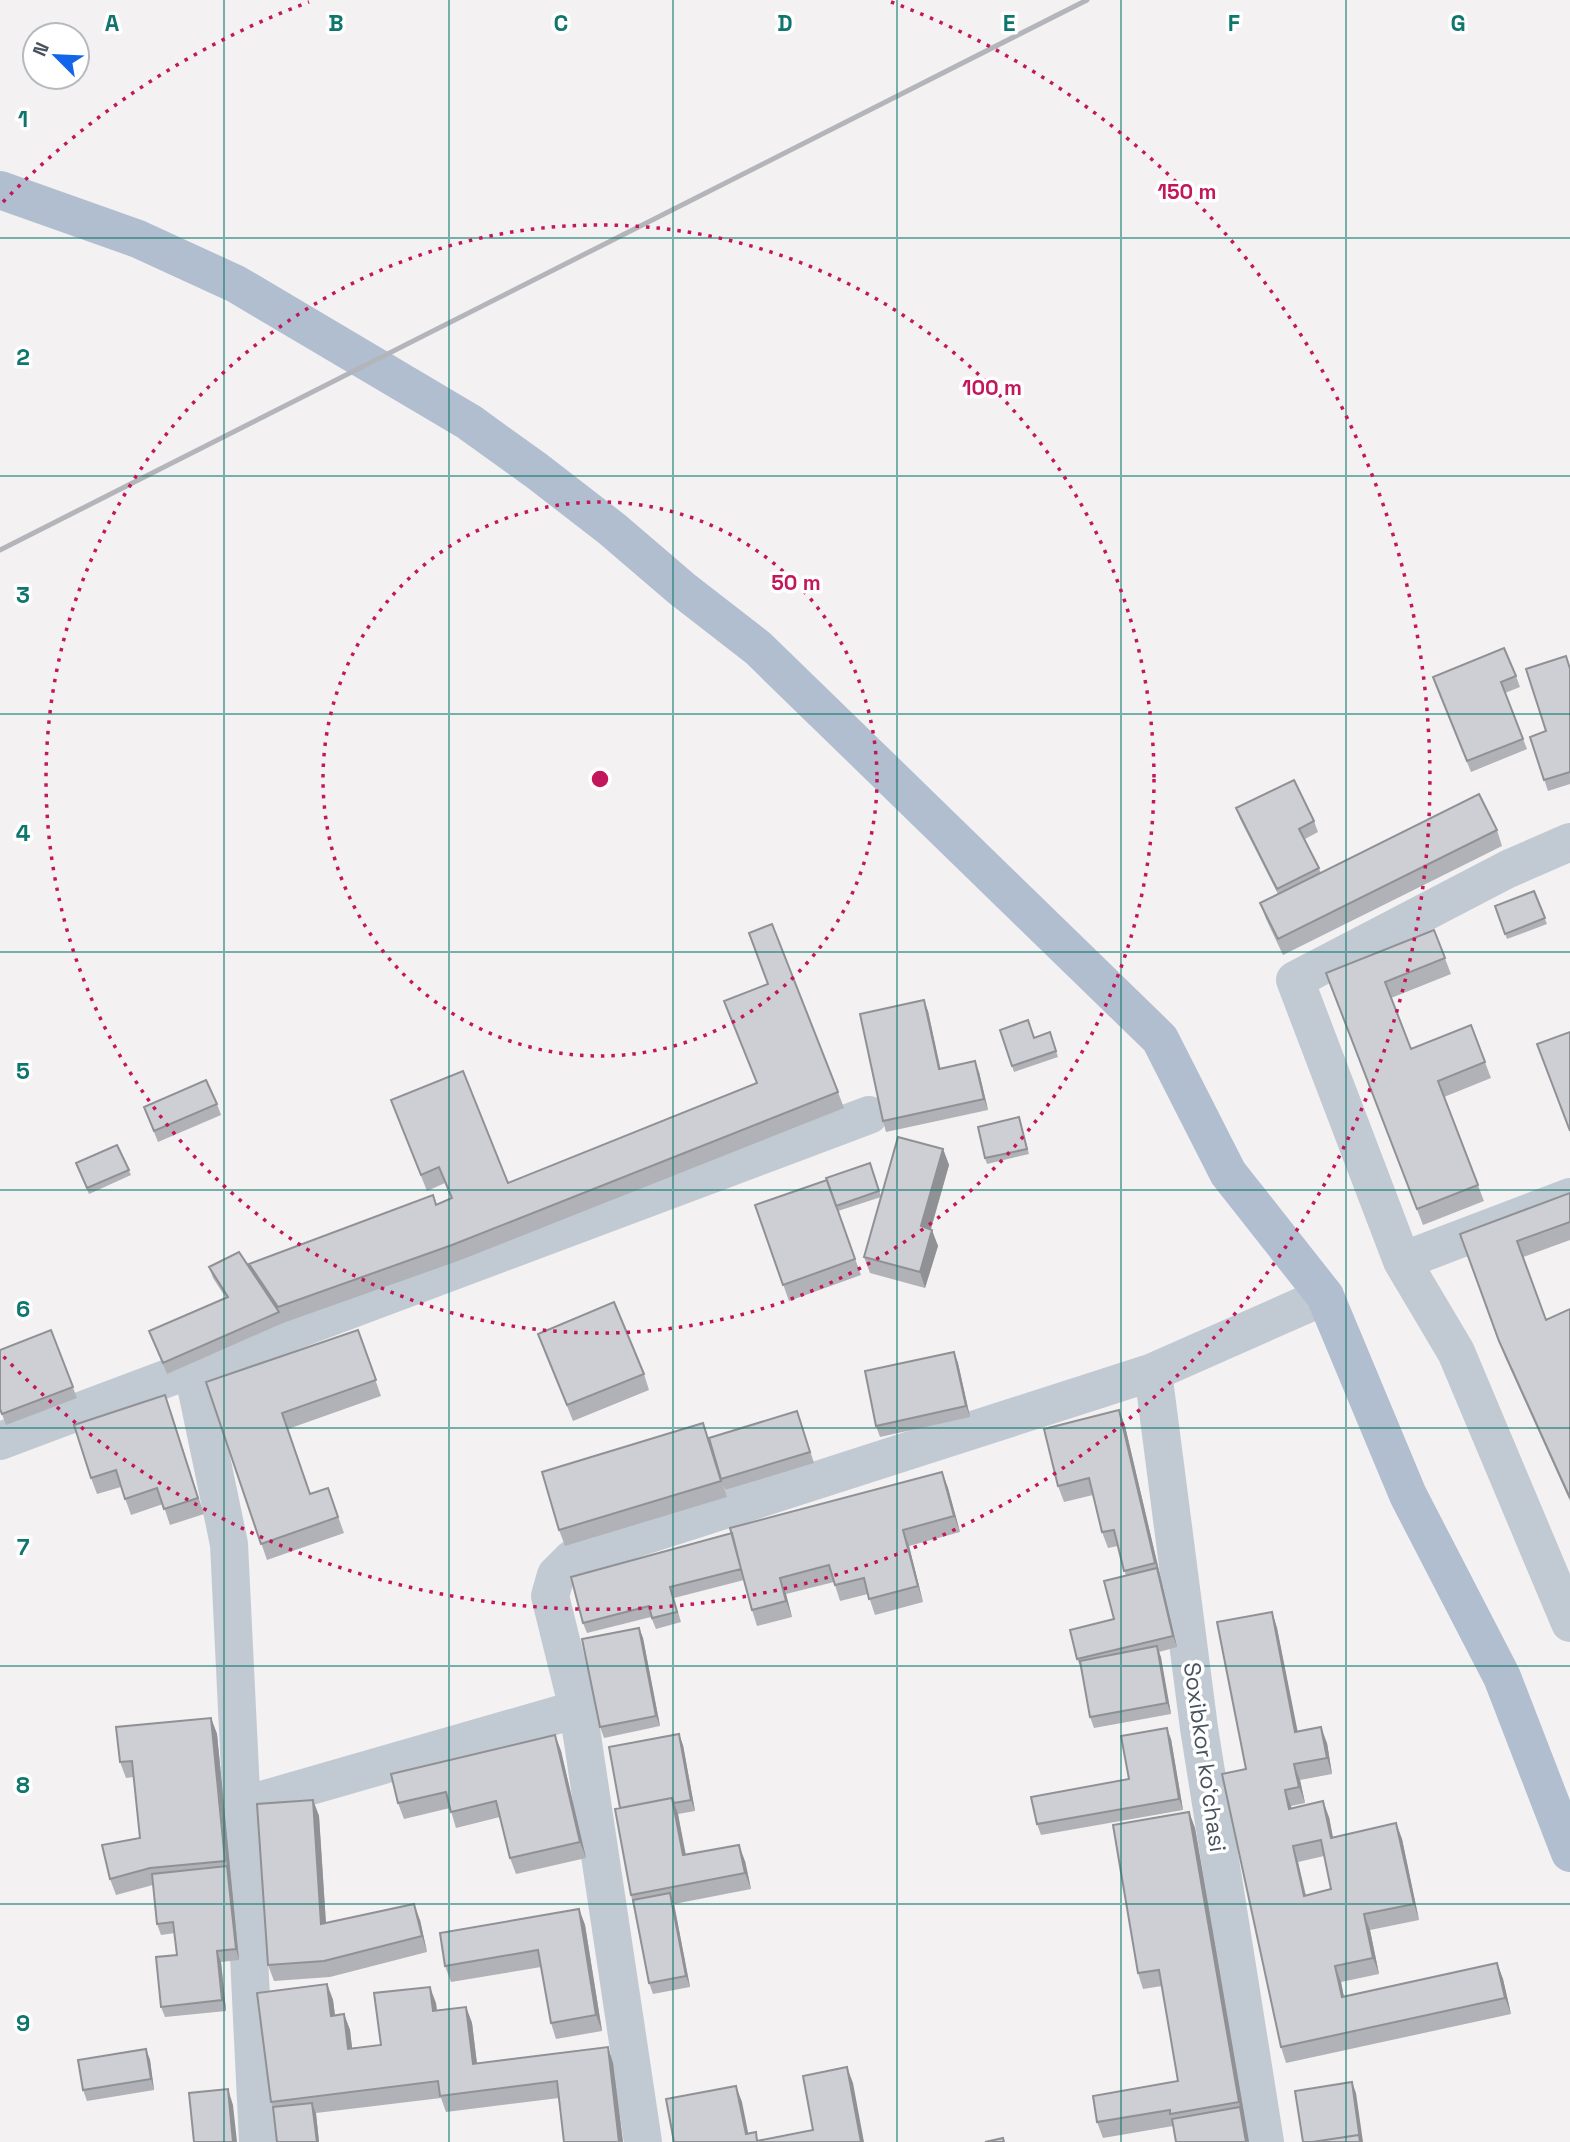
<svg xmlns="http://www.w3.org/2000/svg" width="1570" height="2142" font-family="'Space Grotesk',sans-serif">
	<rect width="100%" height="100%" fill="#f3f1f1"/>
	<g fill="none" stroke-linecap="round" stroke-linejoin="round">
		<path stroke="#c1cad3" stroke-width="38" d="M1570,842L1508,869L1295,980L1402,1261L1456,1352L1570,1623
			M1402,1261L1570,1197
			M192,1367L229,1544L258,2142
			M1153,1372L1199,1728L1265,2142
			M0,1441L869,1115
			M241,1806L578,1709
			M643,2142L578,1709L550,1596L556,1575L572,1559L1153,1372L1325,1296"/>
		<path stroke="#b0bed0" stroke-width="38" d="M0,190L138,239L236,284L469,422L537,471L612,529L682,589L758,648L1160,1039L1228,1173L1325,1296L1408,1495L1502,1677L1570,1853"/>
		<path stroke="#b3b5bb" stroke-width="5" d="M0,550L1087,0"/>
	</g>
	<path fill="#b0b2b7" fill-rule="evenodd" d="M1570,667V784L1548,791L1530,737L1546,731Z
		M1516,676L1520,687L1505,693L1527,749L1471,772L1437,688Z
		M1236,808L1314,821L1318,832L1305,839L1321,873L1497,830L1502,846L1283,955L1266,919L1260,903L1278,894L1240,819Z
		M1534,891L1547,924L1507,939L1495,906Z
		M1434,930L1451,974L1391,998L1411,1049L1471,1025L1491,1078L1444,1097L1484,1201L1423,1225L1326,973Z
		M928,1011L940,1069L979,1072L988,1110L886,1132L883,1121Z
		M1000,1030L1034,1038L1050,1032L1058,1057L1014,1072Z
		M838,1092L844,1108L458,1261L283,1323L167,1374L149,1331L226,1298L213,1278L209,1267L251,1270L249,1264L437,1204L451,1198L445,1183L427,1191L397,1116L508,1183Z
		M217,1104L221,1115L158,1142L144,1107Z
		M1021,1123L1029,1154L987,1164L985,1158Z
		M117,1145L131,1175L89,1194L76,1163Z
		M943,1149L949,1165L931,1229L938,1246L925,1288L870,1273L864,1257L881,1197L838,1211L861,1275L789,1301L755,1205L826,1180L870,1163L881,1196Z
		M1570,1193V1240L1523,1257L1546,1320L1570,1309V1501L1505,1357L1466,1250Z
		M51,1330L77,1398L6,1425L0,1409Z
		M358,1330L381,1396L288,1429L310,1494L328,1488L344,1533L267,1560L206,1382Z
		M538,1334L644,1374L649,1390L573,1421Z
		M954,1352L958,1363L970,1417L880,1437L876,1426Z
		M1119,1410L1125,1426L1177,1647L1159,1652L1171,1714L1094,1728L1090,1717L1082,1670L1077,1659L1114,1619L1126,1576L1118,1546L1108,1548L1102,1532L1093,1495L1064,1502L1058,1486Z
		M171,1411L204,1514L170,1525L163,1504L131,1515L121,1487L97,1494L91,1478Z
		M801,1422L814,1463L725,1490L723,1485L727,1497L565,1546L559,1530L709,1438Z
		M942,1472L948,1488L960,1532L909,1546L923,1602L875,1615L868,1594L840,1601L834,1582L786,1594L792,1617L757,1626L752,1610L744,1580L674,1598L681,1622L656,1629L651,1617L587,1633L583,1623L732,1533Z
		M1272,1612L1277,1628L1297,1732L1327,1743L1332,1774L1300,1780L1305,1803L1291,1806V1809L1329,1817L1333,1837L1396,1823L1402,1839L1419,1920L1370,1930L1379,1974L1341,1982L1344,1997L1497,1963L1503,1979L1511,2014L1286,2063L1281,2047L1246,1769ZM1324,1856L1331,1889L1306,1895L1298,1862Z
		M639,1628L643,1638L660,1726L604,1738L600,1727Z
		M211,1718L217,1734L239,1960L221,1962L226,2011L165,2017L161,2007L177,1955L175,1933L161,1935L157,1924L153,1885L116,1895L110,1879L140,1838L134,1777L126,1778L120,1762Z
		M555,1735L561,1751L586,1858L516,1874L510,1858L500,1817L456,1828L450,1808L404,1819L398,1803Z
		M1171,1739L1183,1810L1041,1835L1037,1824L1129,1779Z
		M683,1745L695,1811L678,1814L685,1855L745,1861L751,1889L674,1904L690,1987L653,1994L649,1983L631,1895L620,1808Z
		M313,1800L319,1816L326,1923L420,1920L427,1952L330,1977L274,1981L268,1965Z
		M1189,1812L1195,1828L1249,2142L1173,2126L1103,2138L1097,2122L1178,2081L1162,1986L1143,1989L1138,1973Z
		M579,1909L585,1925L602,2031L556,2039L551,2023L541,1967L451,1982L445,1966Z
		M327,1984L333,2000L335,2015L344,2014L350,2030L352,2048L381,2045L436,2003L437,2010L466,2007L472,2023L477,2064L608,2047L613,2063L623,2142H564L559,2098L446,2112L441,2098L316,2113L319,2142H277L273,2107L271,2102Z
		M146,2049L150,2060L154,2090L87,2101L83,2090Z"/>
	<path fill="#909195" d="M924,1000L928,1011L943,1080L939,1069Z
		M975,1061L979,1072L988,1110L984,1099Z
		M943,1149L949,1165L927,1242L921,1226Z
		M932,1230L938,1246L925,1288L920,1272Z
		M954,1352L958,1363L970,1417L966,1406Z
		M1119,1410L1125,1426L1161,1579L1155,1563Z
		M942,1472L948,1488L960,1532L954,1516Z
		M903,1530L909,1546L923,1602L918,1586Z
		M1157,1568L1161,1579L1177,1647L1173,1636Z
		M780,1578L786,1594L792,1617L786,1601Z
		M1272,1612L1277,1628L1301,1748L1295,1732Z
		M639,1628L643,1638L660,1726L656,1716Z
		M1157,1646L1161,1657L1171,1714L1167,1703Z
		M211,1718L217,1734L239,1960L236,1949Z
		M1321,1727L1327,1743L1332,1774L1327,1758Z
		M1167,1728L1171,1739L1183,1810L1179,1799Z
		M679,1734L683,1745L695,1811L691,1800Z
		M555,1735L561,1751L586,1858L580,1842Z
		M1294,1764L1300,1780L1305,1803L1299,1787Z
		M1285,1790L1291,1806L1295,1825L1289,1809Z
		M672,1798L678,1814L689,1871L683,1855Z
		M313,1800L319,1816L327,1940L321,1924Z
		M1323,1801L1329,1817L1336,1854L1331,1838Z
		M1189,1812L1195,1828L1249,2142H1246L1239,2102Z
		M1396,1823L1402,1839L1419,1920L1414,1904Z
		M739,1845L745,1861L751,1889L745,1873Z
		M1293,1846L1298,1862L1309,1912L1304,1896Z
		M670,1893L674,1904L690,1987L686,1976Z
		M414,1904L420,1920L427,1952L422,1936Z
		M579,1909L585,1925L602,2031L596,2015Z
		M1364,1914L1370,1930L1379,1974L1373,1958Z
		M217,1951L221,1962L226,2011L222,2000Z
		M1497,1963L1503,1979L1511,2014L1505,1998Z
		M1335,1966L1341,1982L1347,2013L1342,1997Z
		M327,1984L333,2000L337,2032L331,2016Z
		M430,1987L436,2003L438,2027L433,2011Z
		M466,2007L472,2023L479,2080L473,2064Z
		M344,2014L350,2030L354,2065L348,2049Z
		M608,2047L613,2063L623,2142H619Z
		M146,2049L150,2060L154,2090L151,2079Z
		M847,2067L853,2083L864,2142H861Z
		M1352,2082L1356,2093L1363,2142H1360Z
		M736,2086L742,2102L750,2142L746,2134Z
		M228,2089L233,2105L237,2142H233Z
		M312,2103L316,2114L319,2142H317Z"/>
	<path fill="#cdcfd5" stroke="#909195" stroke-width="2" fill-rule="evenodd" d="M1504,648L1516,676L1501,682L1523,739L1467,761L1433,677Z
		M1566,656L1570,669V772L1544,780L1530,737L1546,731L1526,669Z
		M1294,780L1314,821L1299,829L1319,868L1277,889L1236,808Z
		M1479,794L1497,830L1278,939L1260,903Z
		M1534,891L1545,918L1505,934L1495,906Z
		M772,924L838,1092L452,1245L278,1307L249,1264L433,1195L436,1205L452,1198L439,1167L421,1175L391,1100L463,1071L508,1183L757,1083L724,1001L768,984L749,933Z
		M1434,930L1445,958L1385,982L1411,1049L1471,1025L1485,1062L1438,1081L1478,1185L1417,1209L1326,973Z
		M924,1000L939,1069L975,1061L984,1099L883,1121L860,1014Z
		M1028,1020L1034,1038L1050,1032L1056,1051L1012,1066L1000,1030Z
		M1570,1032V1131L1537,1044Z
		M206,1080L217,1104L154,1131L144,1107Z
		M1019,1117L1027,1149L985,1158L978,1127Z
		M898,1137L943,1149L921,1226L932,1230L920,1272L864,1257Z
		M117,1145L129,1170L87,1188L76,1163Z
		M870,1163L879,1191L836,1206L826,1178Z
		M827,1180L855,1259L783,1285L755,1205Z
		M1570,1193V1222L1517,1241L1546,1320L1570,1309V1498L1499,1341L1460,1234Z
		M239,1252L279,1312L163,1363L149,1331L228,1297L209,1267Z
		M614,1302L644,1374L567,1405L538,1334Z
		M51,1330L73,1387L2,1414L0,1409V1350Z
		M358,1330L376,1380L282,1413L310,1494L328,1488L338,1517L261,1544L206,1382Z
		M954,1352L966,1406L876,1426L865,1371Z
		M165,1395L198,1498L164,1509L157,1488L125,1499L116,1470L91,1478L74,1425Z
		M1119,1410L1155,1563L1124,1571L1114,1530L1102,1532L1089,1478L1058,1486L1044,1429Z
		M797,1411L810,1452L721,1479L709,1438Z
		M703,1423L721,1481L559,1530L542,1472Z
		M942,1472L954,1516L903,1530L918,1586L869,1599L864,1578L835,1585L829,1565L780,1578L786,1601L752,1610L730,1528Z
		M732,1533L741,1569L670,1587L677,1612L652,1618L649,1606L583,1623L571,1577Z
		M1157,1568L1173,1636L1077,1659L1070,1630L1114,1619L1104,1581Z
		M1272,1612L1295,1732L1321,1727L1327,1758L1294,1764L1299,1787L1285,1790L1289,1809L1323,1801L1331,1838L1396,1823L1414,1904L1364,1914L1373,1958L1335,1966L1342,1997L1497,1963L1505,1998L1281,2047L1222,1774L1246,1769L1217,1622ZM1321,1840L1331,1889L1304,1896L1293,1846Z
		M639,1628L656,1716L600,1727L582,1639Z
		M1157,1646L1167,1703L1090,1717L1080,1661Z
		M211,1718L225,1861L150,1868L110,1879L102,1845L140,1838L132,1761L120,1762L116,1727Z
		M1167,1728L1179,1799L1037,1824L1031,1797L1129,1779L1121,1736Z
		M679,1734L691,1800L674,1803L672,1798L620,1808L609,1747Z
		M555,1735L580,1842L510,1858L496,1801L451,1812L446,1792L398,1803L391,1774Z
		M672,1798L683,1855L739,1845L745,1873L631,1895L615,1809Z
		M313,1800L321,1924L414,1904L422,1936L324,1961L268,1965L257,1804Z
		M1189,1812L1239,2102L1170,2114V2110L1097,2122L1093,2096L1178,2081L1159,1970L1138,1973L1113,1825Z
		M227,1866L236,1949L217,1951L222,2000L161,2007L156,1957L177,1955L173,1922L157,1924L152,1874Z
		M670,1893L686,1976L649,1983L633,1900Z
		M579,1909L596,2015L551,2023L538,1950L445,1966L440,1933Z
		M327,1984L331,2016L344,2014L348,2049L381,2045L374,1993L430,1987L433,2011L466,2007L473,2064L608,2047L619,2142H564L557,2081L440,2096L438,2081L271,2102L257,1993Z
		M146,2049L151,2079L83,2090L78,2060Z
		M847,2067L861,2142H674L666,2099L736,2086L746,2134L756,2132L757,2141L813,2130L803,2076Z
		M1352,2082L1360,2140L1359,2135L1312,2142H1303L1295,2091Z
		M228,2089L233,2142H194L189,2093Z
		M312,2103L317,2142H277L273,2107Z
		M1240,2107L1246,2142H1176L1172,2119Z
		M1359,2135L1360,2142H1312Z
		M1003,2138L1004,2142H985Z"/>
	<path fill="none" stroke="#0f766e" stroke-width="2" stroke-opacity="0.55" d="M224,0V2142M449,0V2142M673,0V2142M897,0V2142M1121,0V2142M1346,0V2142M0,238H1570M0,476H1570M0,714H1570M0,952H1570M0,1190H1570M0,1428H1570M0,1666H1570M0,1904H1570"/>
	<g fill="none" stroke="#c2185b" stroke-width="3.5" stroke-dasharray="3.5 7">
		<circle cx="600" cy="779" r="277"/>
		<circle cx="600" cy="779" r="554"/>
		<path d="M3 202A830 830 0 0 1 309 2M891 2A830 830 0 1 1 3 1356"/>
	</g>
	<g text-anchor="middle" stroke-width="7" stroke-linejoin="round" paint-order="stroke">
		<g font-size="23" fill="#48535f" stroke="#fff">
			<text transform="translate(1205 1757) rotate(82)" y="8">Soxibkor koʻchasi</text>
		</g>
	</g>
	<g font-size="23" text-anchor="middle" font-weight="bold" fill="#0f766e" stroke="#fff" stroke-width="7" stroke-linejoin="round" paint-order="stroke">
		<text x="112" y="31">A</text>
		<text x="336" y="31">B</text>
		<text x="561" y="31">C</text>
		<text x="785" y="31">D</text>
		<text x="1009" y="31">E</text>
		<text x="1234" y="31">F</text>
		<text x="1458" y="31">G</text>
		<text x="23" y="127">1</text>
		<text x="23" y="365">2</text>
		<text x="23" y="603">3</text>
		<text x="23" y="841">4</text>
		<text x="23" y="1079">5</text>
		<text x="23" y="1317">6</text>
		<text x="23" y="1555">7</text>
		<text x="23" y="1793">8</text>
		<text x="23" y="2031">9</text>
	</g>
	<circle cx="600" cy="779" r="10" fill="#c2185b" stroke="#fff" stroke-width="3.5"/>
	<g font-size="21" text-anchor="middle" font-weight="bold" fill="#c2185b" stroke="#fff" stroke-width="7" stroke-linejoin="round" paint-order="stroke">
		<text x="1187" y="199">150 m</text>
		<text x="992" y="395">100 m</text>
		<text x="796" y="590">50 m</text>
	</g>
	<g transform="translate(56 56) rotate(294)"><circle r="33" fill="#ffffff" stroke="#b6babf" stroke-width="2"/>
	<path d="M0-5L12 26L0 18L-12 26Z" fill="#1264eb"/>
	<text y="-10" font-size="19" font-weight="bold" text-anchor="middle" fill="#48535f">N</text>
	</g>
</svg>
